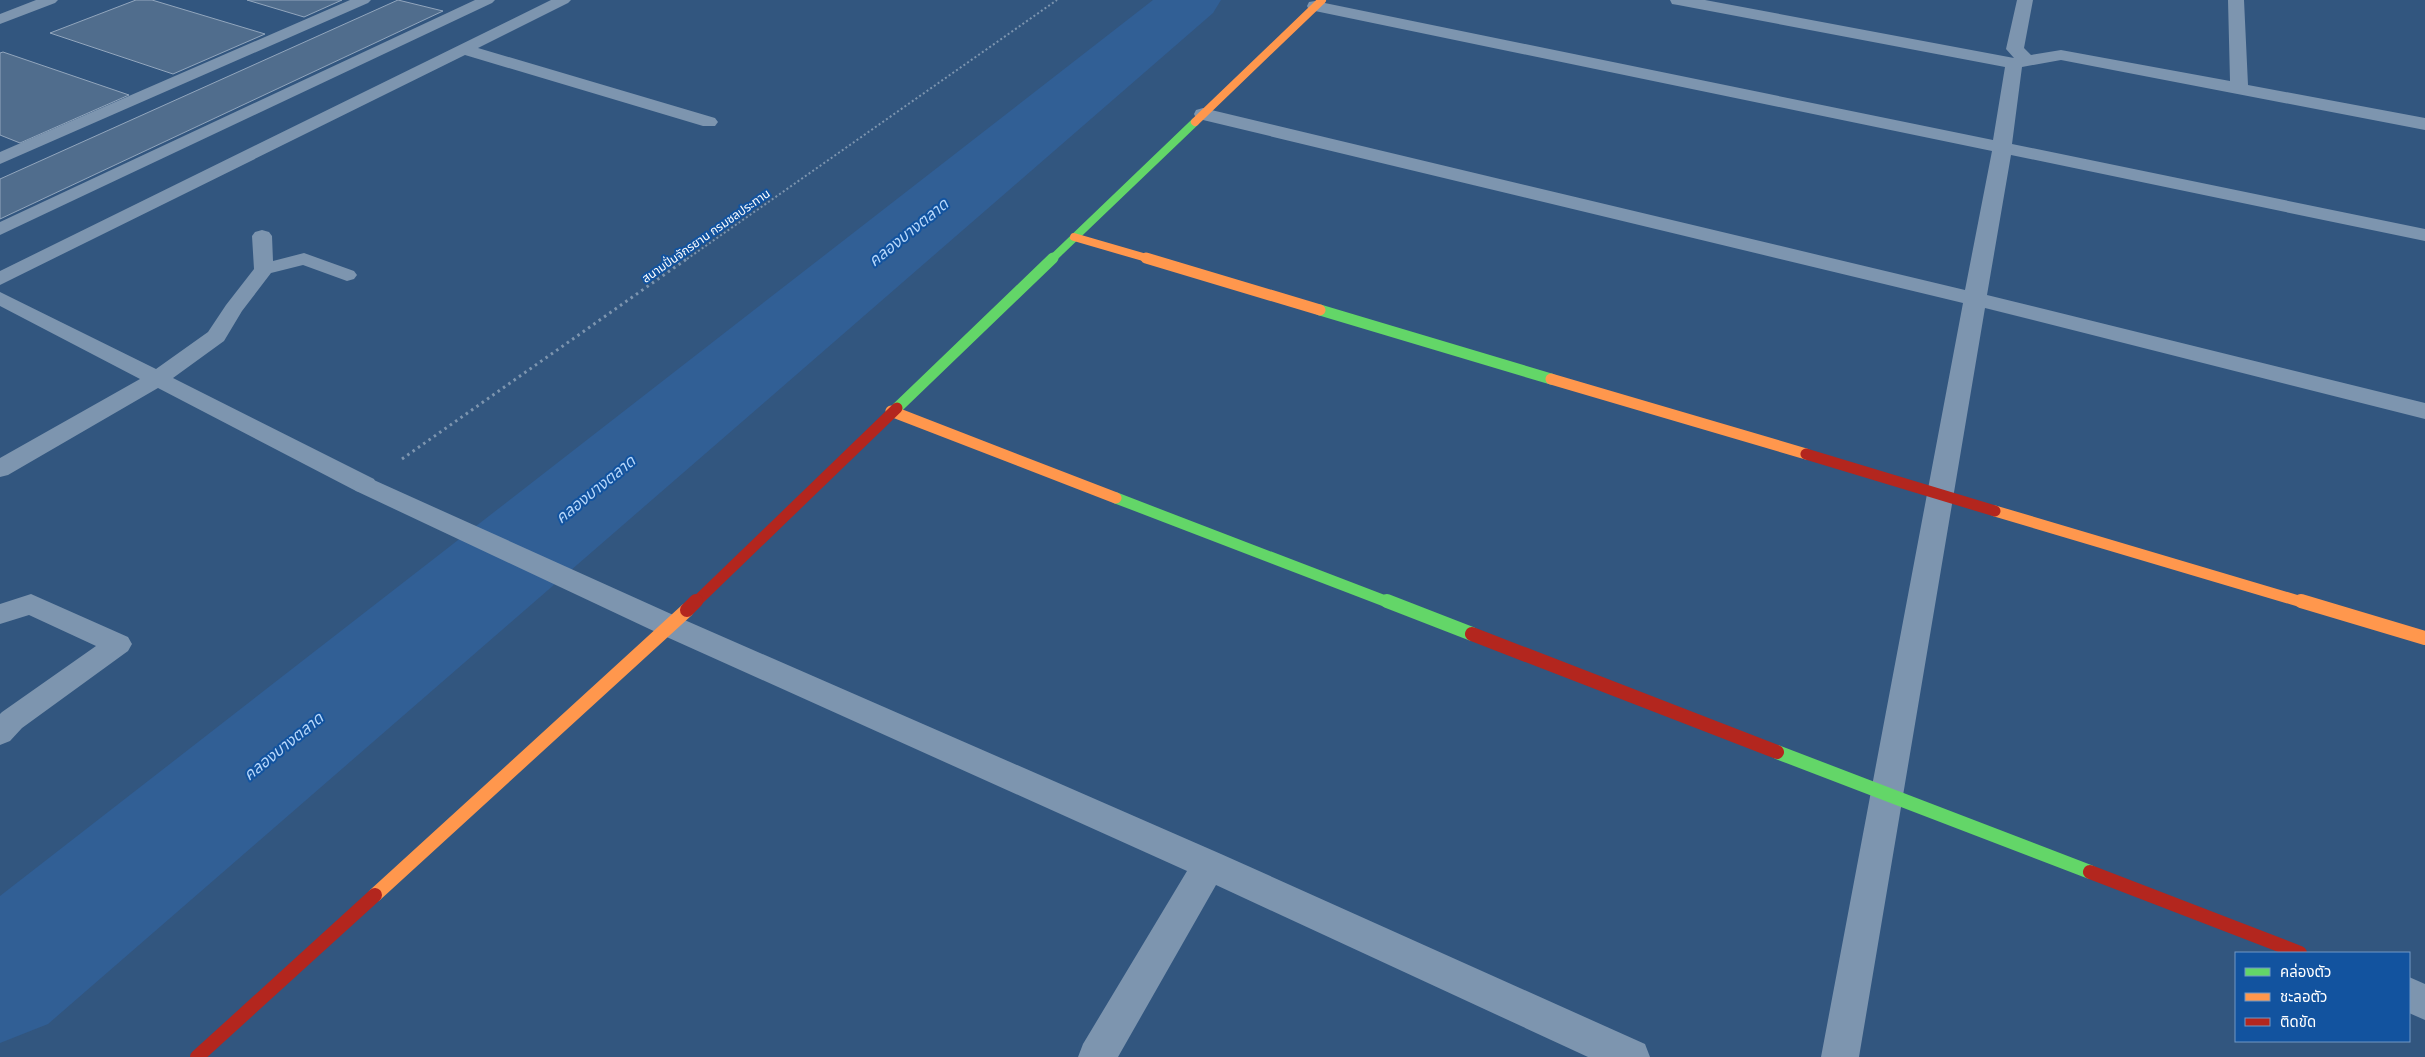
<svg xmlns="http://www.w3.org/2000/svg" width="2425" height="1057" font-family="Ubuntu,'Noto Sans Thai',sans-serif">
	<rect width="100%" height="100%" fill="#32567f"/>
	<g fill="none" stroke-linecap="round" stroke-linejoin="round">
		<path fill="#315f95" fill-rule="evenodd" d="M1153,0H1221L1213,13L48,1024L0,1043V896Z"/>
	</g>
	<path fill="#506d8d" stroke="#92a6bd" d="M136,0H152L265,34L173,74L50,33Z
		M247,0H342L304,17Z
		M398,0L443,11L0,219V179Z
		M3,52L129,95L20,143L0,135V53Z"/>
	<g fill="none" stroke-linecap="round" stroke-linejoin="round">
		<path stroke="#7d95af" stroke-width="2" stroke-dasharray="2 2.5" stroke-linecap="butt" d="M687,259L1057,0"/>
		<path stroke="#7d95af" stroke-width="3" stroke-dasharray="2.5 4" stroke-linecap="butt" d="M402,459L688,258"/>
		<path fill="#7d95af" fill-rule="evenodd" d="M36,0H58L55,3L0,24V14Z
			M350,0H371L368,3L0,164V152Z
			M475,0H495L492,3L0,235V222Z
			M551,0H571L568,3L478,48L715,118L718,122L715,126H703L465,55L0,285V271Z
			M262,230L269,232L272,236L273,261L304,253L354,271L357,275L354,279L347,281L303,265L271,273L242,311L224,341L173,378L374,479L377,485L374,491L365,493L356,491L158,388L8,475L0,477V458L140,379L0,306V292L156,369L208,332L226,305L254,269L252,236L255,232Z
			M31,594L128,637L132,644L128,651L22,728L10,741L0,745V714L2,712L96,646L29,615L0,624V604Z"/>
		<path fill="#7d95af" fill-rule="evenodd" d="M1670,0H1705L2014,58L2006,49L2017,0H2033L2024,48L2031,55L2061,50L2230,81L2228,0H2244L2248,85L2425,118V130L2061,60L2022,67L2012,144L2425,229V241L2011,155L1987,295L2425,403V419L1985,308L1859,1057H1821L1963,303L1203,120L1196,118L1194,114L1196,110L1203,108L1965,290L1992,151L1315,11L1309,10L1307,6L1309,2L1315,1L1993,140L2005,67L1678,5L1672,4Z
			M365,476L680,618L1221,854L1645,1044L1650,1057H1588L1216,885L1118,1057H1078L1083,1044L1187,871L660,634L356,491L352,485L356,479Z
			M2409,977L2425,984V1020L2409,1013Z"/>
		<path stroke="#63d668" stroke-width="8" d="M1052,259L1195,122"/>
		<path stroke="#63d668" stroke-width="11" d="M1320,310L1551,379
			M897,408L1053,258
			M1116,498L1390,603"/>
		<path stroke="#63d668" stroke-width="14" d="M1387,601L1472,634
			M1777,752L2090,872"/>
		<path stroke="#ff974d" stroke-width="8" d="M1195,122L1322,0
			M1074,237L1150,259"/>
		<path stroke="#ff974d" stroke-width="11" d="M1146,258L1320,310
			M1551,379L1806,454
			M891,411L1116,498
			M1995,511L2305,603"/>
		<path stroke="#ff974d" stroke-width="14" d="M2301,601L2425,638
			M375,895L687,610"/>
		<path stroke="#b3261e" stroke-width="11" d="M1806,454L1995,511
			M695,603L897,408"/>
		<path stroke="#b3261e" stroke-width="14" d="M687,610L696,601
			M1472,634L1777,752
			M2090,872L2300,953
			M197,1057L375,895"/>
	</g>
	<g text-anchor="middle" stroke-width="4" stroke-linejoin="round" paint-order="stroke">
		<g font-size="12" fill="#fff" stroke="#12539f">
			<text transform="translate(706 236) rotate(-35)" y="4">สนามปั่นจักรยาน กรมชลประทาน</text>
		</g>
		<g font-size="16" font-style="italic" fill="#b6d7fb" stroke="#12539f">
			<text transform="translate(908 232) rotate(-39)" y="6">คลองบางตลาด</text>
			<text transform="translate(595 489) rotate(-39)" y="6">คลองบางตลาด</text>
			<text transform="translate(283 746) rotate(-39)" y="6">คลองบางตลาด</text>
		</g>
	</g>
	<rect x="2235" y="952" width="175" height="90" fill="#12539f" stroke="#7198c5"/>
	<rect x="2245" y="968" width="25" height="8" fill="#63d668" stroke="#7198c5"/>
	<text x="2280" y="977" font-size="15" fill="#ffffff">คล่องตัว</text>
	<rect x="2245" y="993" width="25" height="8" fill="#ff974d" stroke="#7198c5"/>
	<text x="2280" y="1002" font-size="15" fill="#ffffff">ชะลอตัว</text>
	<rect x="2245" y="1018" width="25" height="8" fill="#b3261e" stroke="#7198c5"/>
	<text x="2280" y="1027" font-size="15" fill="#ffffff">ติดขัด</text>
</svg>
